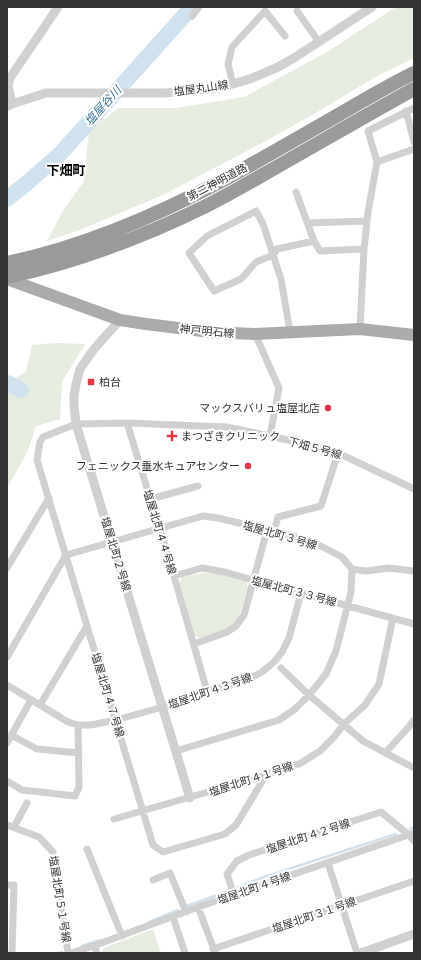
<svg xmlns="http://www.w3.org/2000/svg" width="421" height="960" font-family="'PT Sans','Noto Sans JP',sans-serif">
	<rect width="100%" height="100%" fill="#fff"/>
	<path fill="#e6ecdf" d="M396,7H414V58L377,76L309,117L262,143L165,194L80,230L47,241L64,209L84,181L89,132L118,108H177L244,97L327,52Z
		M55,343L85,344L62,382L60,419L36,426L27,453L7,488V383L26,372L32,345Z
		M203,573L217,574L246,582L248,587L243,603L240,613L234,624L222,631L199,638L194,635L180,582L182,577Z
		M153,929L161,953H101L104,948Z"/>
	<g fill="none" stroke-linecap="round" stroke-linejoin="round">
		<path stroke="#cfe2ee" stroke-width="2.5" d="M410,829L414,827
			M238,887L267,876L396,834
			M187,906L225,892
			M149,922L178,910
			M82,946L100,940
			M58,953L62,952"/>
		<path stroke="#cfe2ee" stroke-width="16" d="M7,199L27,183L60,154L192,7
			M7,383L21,390"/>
		<path stroke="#d0d0d0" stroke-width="7" d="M297,11L319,42
			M192,16L199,7
			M233,84L228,64L232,47L265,11L285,36
			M406,111L414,142
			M377,162L414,149
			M296,192L314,241
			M308,223L367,221
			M360,329L364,249L368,212L377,162L368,131L414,108
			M290,332L281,279L263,224L256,211L207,236L189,253L214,291L241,279L256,262L273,255L277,249L314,241L320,251L364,249
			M255,334L279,388L270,436L322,448L338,453L414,489
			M127,423L227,427L270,436
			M150,499L198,486
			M274,531L278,517L321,506L338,453
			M7,568L49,498
			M352,569L366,571L389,568L414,571
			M174,576L202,568L224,572L414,624
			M194,644L227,632L236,626L244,615L267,530
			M7,657L66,555L203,516L218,518L301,538L319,545L342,557L352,569L351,592L336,651L326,674L309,695L295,709L279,720L176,751
			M281,668L309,695L363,741L414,768
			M7,685L68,722L78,725H91L116,720L163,707L207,691L245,681L262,672L274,662L282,652L289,638L301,593
			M207,691L174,576L127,423L76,424L43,437L40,442L37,460L153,845L163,852L225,834L236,825L266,775
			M40,705L87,626
			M11,735L37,749L79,753
			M7,743L31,700
			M385,753L407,729L414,720
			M7,781L22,790L41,792L75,796L79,787L78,725
			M114,819L253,779L299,764L320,751L334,737L344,724L365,705L379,684L393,618
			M7,825L39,837L53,852L68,953
			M14,827L27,803
			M87,849L122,936
			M328,863L357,953
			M153,880L170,873L186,912
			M7,885H14L12,953
			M234,895L227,874L237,861L249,855L381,812L409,835L414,841
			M198,907L215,952
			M173,917L185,953
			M96,945L198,907L414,833
			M213,949L414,881
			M71,953L96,945V953"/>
		<path stroke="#d0d0d0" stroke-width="9" d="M12,104L46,93H165L218,88L233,84L250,79L278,67L294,58L372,7
			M8,106L12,104L8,85L10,78L58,7
			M120,320L94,349L80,369L76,384L74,396V406L76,424L190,798
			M361,953L414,934"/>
		<path stroke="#ababab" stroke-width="12" d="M7,279L120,320L146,324L210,332L255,334L360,329L414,335"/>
		<path stroke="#9a9a9a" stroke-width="14" d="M7,263C85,247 160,214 229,177C274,152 319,126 364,100C380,91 397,81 414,73
			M7,277C77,262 141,238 206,206C232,193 257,178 282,164C326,139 370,113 414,89"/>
	</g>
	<g fill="#e63946" stroke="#fff" stroke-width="1.5">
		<rect x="87" y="378" width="8" height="8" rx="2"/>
		<circle cx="328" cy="408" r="4"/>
		<path d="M170 430h4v4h4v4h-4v4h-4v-4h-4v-4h4z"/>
		<circle cx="248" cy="466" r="4"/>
	</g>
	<g text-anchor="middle" stroke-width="4" stroke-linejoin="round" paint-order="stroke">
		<g font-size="11" fill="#333" stroke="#fff">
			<text transform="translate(201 88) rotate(-8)" y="4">塩屋丸山線</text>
			<text transform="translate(217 182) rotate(-28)" y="4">第二神明道路</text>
			<text transform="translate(207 331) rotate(5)" y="4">神戸明石線</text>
			<text transform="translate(315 448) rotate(15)" y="4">下畑５号線</text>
			<text transform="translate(160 532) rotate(73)" y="4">塩屋北町４４号線</text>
			<text transform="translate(280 535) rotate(16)" y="4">塩屋北町３号線</text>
			<text transform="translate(116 554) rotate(73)" y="4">塩屋北町２号線</text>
			<text transform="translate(294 591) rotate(15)" y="4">塩屋北町３３号線</text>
			<text transform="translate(210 691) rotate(-19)" y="4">塩屋北町４３号線</text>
			<text transform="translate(108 695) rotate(73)" y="4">塩屋北町４７号線</text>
			<text transform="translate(251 779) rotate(-18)" y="4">塩屋北町４１号線</text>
			<text transform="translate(308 836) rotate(-18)" y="4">塩屋北町４２号線</text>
			<text transform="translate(254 888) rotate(-19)" y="4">塩屋北町４号線</text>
			<text transform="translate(60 899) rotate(81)" y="4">塩屋北町５１号線</text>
			<text transform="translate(314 915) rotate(-19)" y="4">塩屋北町３１号線</text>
		</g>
		<g font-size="11" fill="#333" stroke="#fff" text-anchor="start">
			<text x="99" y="386">柏台</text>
			<text x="320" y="412" text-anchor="end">マックスバリュ塩屋北店</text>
			<text x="181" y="440">まつざきクリニック</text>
			<text x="240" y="470" text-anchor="end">フェニックス垂水キュアセンター</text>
		</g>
		<g font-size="12" font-style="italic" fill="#3f7597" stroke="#fff">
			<text transform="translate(103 106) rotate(-48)" y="4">塩屋谷川</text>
		</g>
		<g font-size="13" font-weight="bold" fill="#000" stroke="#fff">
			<text x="66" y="175">下畑町</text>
		</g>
	</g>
	<rect width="421" height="960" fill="none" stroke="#333333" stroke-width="16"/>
</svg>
